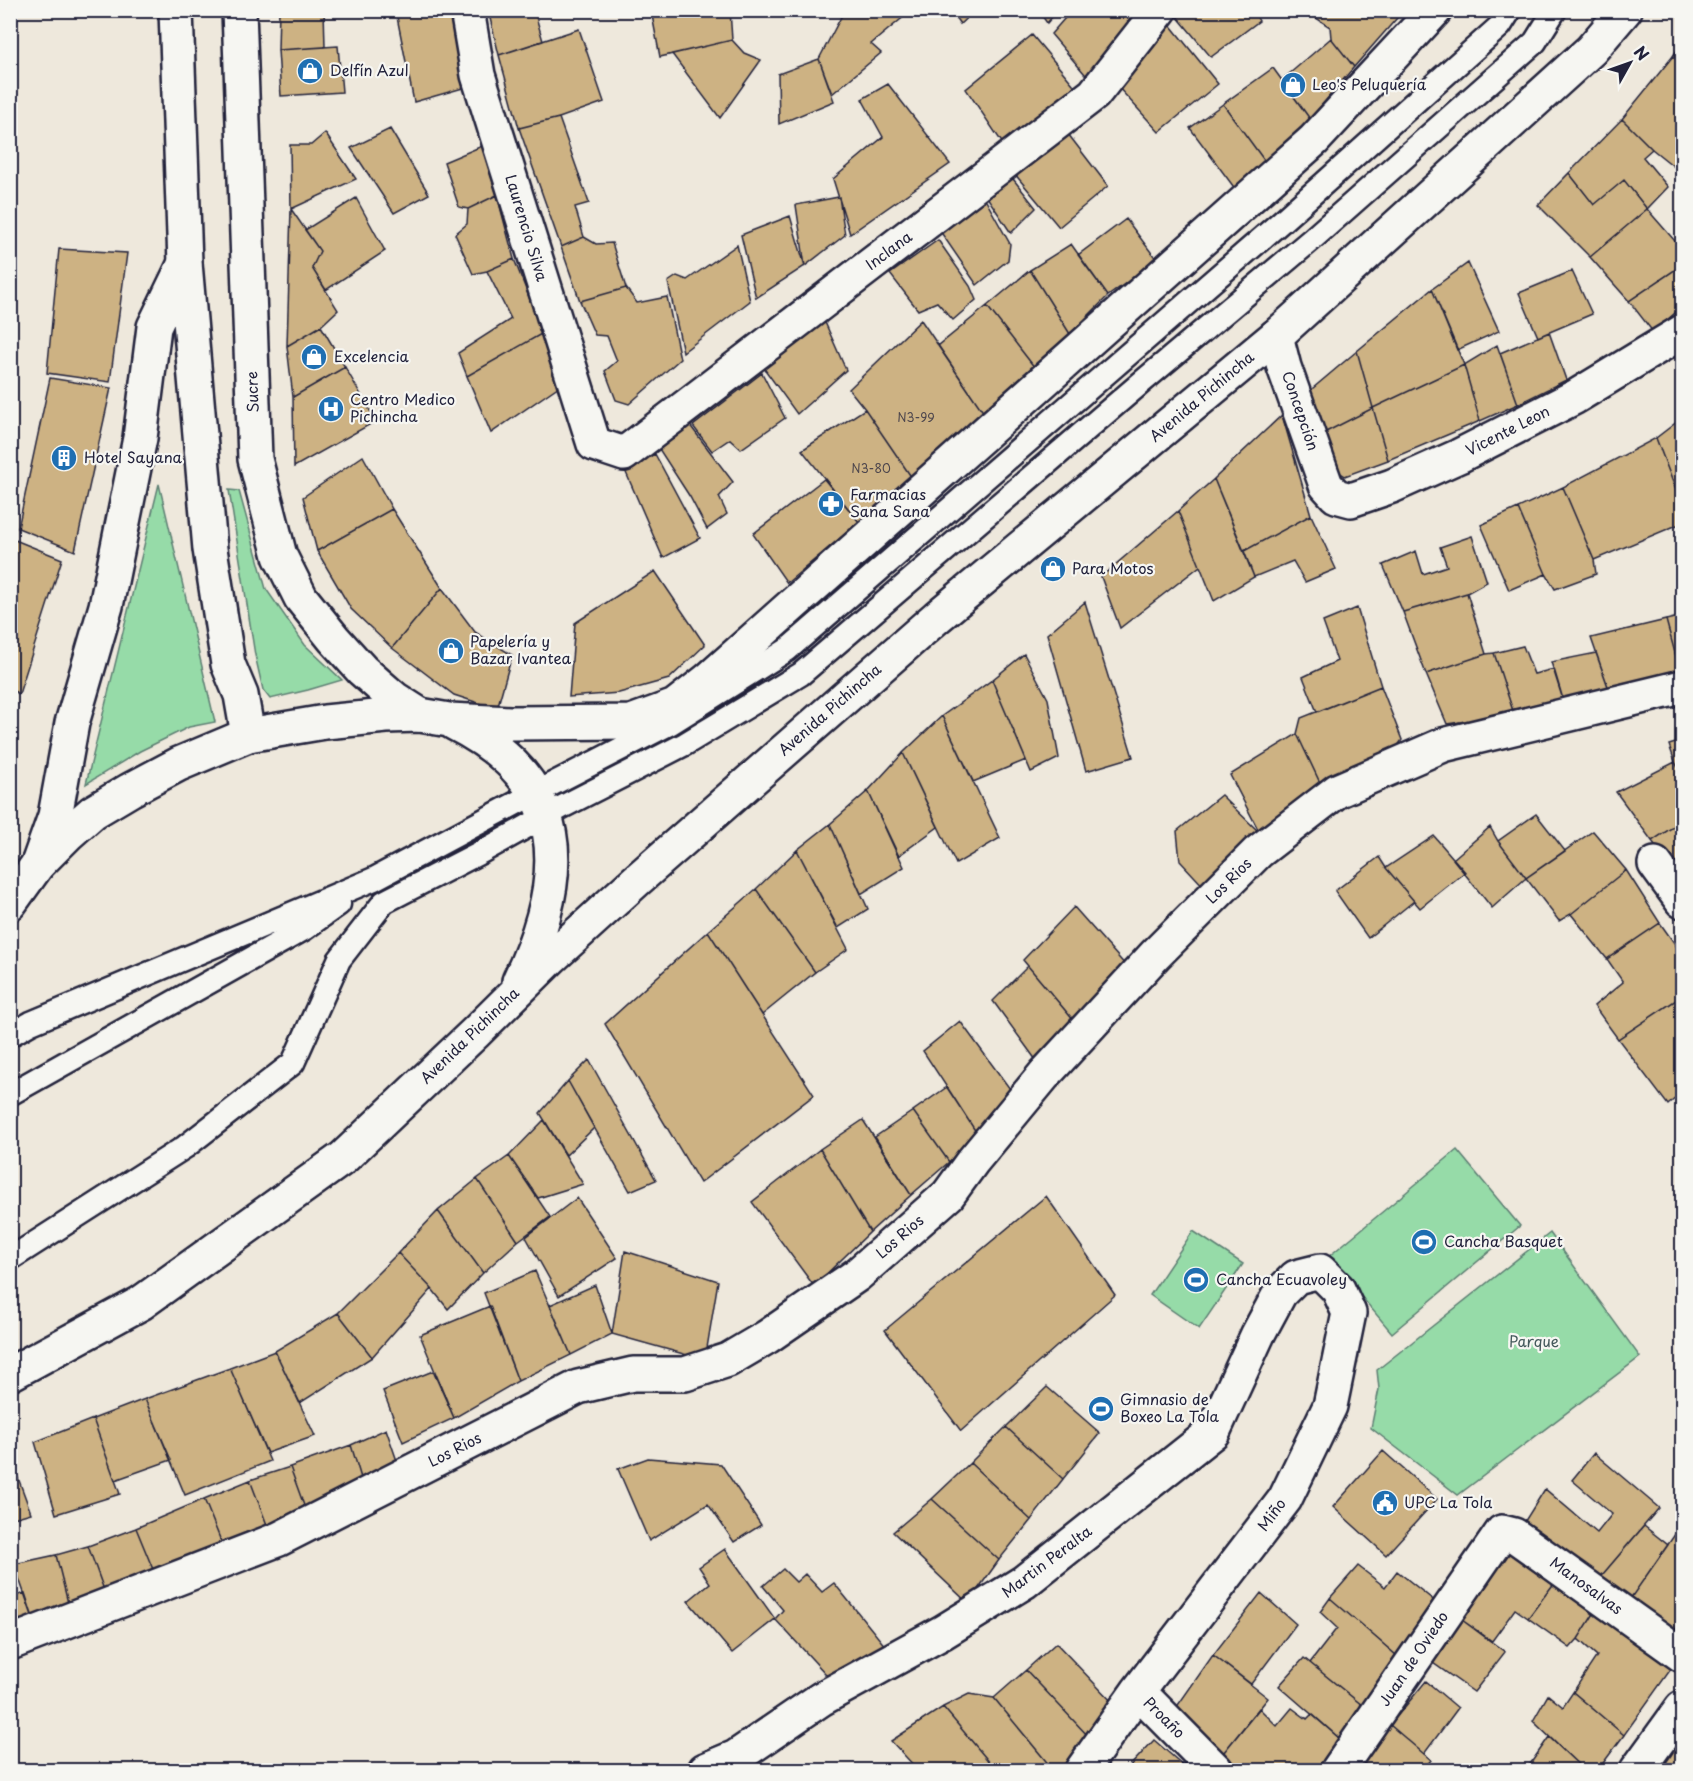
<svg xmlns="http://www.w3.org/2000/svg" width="1693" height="1781" font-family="'Playpen Sans',sans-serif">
	<rect width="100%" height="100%" fill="#eee8dc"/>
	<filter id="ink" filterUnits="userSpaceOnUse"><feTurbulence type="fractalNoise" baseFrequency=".0167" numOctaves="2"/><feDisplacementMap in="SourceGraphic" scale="12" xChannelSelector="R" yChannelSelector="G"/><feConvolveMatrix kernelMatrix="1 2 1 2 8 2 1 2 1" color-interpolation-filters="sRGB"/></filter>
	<g filter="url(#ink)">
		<path fill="#96dba8" stroke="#5c7e72" stroke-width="1.5" d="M159,484L215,722L189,727L140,751L86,784Z
			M229,490L239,491L266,589L305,645L342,680L308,690L270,699L263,690L255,655Z
			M1457,1150L1520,1226L1392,1333L1328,1257Z
			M1193,1231L1243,1264L1199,1329L1150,1295Z
			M1550,1233L1640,1357L1458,1495L1371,1428L1379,1389L1377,1370Z"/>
		<path fill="#cdb283" stroke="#22223b" stroke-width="1.5" d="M279,10H324L325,47L278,50Z
			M432,10H449L463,88L414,102L397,17Z
			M488,10H534L543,41L499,55Z
			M651,10H730L732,40L660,57Z
			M849,10H912L871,44L881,53L832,94L819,59L841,17Z
			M950,10H975L960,24Z
			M1038,10H1058L1047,23Z
			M1072,10H1142L1090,80L1051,34Z
			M1180,10H1253L1259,21L1211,57L1176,15Z
			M1308,10H1404L1354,67L1331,38L1330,27L1307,12Z
			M1167,21L1218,84L1159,132L1117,86Z
			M579,29L604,102L559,118L519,128L499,55Z
			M1032,35L1078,90L1005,147L966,89Z
			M1331,38L1354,67L1310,119L1282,80Z
			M732,40L744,53L761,60L720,118L672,54Z
			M1682,43V64L1673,56Z
			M338,46L342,92L281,96L278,50Z
			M1673,56L1682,64V173L1652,149L1622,119Z
			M819,59L834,101L779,124L778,74Z
			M1273,68L1310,119L1269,167L1223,104Z
			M888,84L950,164L850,234L833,179L883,137L862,99Z
			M1223,104L1269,167L1236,190L1190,128Z
			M559,118L589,203L575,207L584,237L561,247L519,128Z
			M1622,119L1652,149L1643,157L1668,187L1647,209L1624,180L1594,205L1569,173Z
			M390,129L429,194L394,213L351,148Z
			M1065,130L1108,186L1059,227L1014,173Z
			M325,133L356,179L291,209L290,145H311Z
			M482,146L497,195L468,209L459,207L444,162Z
			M1569,173L1594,205L1624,180L1647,209L1590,257L1538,205Z
			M1010,175L1036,208L1011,233L985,194Z
			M497,195L514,259L487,271L473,274L455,234L467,224L468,209Z
			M839,197L845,235L805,266L796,205Z
			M356,198L385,251L326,290L312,268L320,251L305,230Z
			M985,199L1010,244L1008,260L977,285L940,231Z
			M291,209L320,251L312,268L338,310L321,326L287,346Z
			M1647,209L1682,249V265L1629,301L1590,257Z
			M790,216L805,266L756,298L741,235Z
			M1126,219L1157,260L1108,296L1078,255Z
			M584,237L596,244L612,243L626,288L580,301L561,247Z
			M938,240L970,286L976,300L953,320L937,302L918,310L890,274Z
			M1071,244L1108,296L1070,334L1030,270Z
			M737,245L750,301L683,352L668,282L677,276L687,280Z
			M59,249L127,253L110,382L47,373Z
			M514,259L543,333L467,376L458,353L511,319L487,271Z
			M1468,263L1499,331L1457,350L1432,289Z
			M1682,265V307L1653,332L1629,301Z
			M1030,270L1070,334L1035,368L987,306Z
			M1572,271L1592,314L1538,337L1519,293Z
			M626,288L637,303L667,297L680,359L629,404L616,400L605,371L617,361L607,336L595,335L580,301Z
			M1432,289L1464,365L1373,408L1357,351Z
			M987,306L1035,368L986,416L938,346Z
			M824,320L846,370L797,414L763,367Z
			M921,320L986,416L912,478L865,409L849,389Z
			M321,326L345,367L293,397L287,346Z
			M1549,332L1566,380L1518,404L1500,353Z
			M543,333L562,384L491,433L467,376Z
			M1497,345L1518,404L1480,421L1464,365Z
			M1357,351L1373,408L1318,436L1306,394Z
			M1464,365L1480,421L1388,460L1373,408Z
			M345,367L376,421L294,467L293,397Z
			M762,373L785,418L741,449L730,439L712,451L693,426Z
			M50,378L111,388L75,551L18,528Z
			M1373,408L1388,460L1345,476L1325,463L1318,436Z
			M865,409L912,478L859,522L802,450Z
			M1282,415L1311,515L1244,551L1214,479Z
			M1682,418V506L1656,438Z
			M689,424L733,482L719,497L727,514L707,529L690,497L659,449Z
			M1656,438L1682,506V523L1594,560L1563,487Z
			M655,454L700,538L663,558L624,468Z
			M363,456L392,509L317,551L303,497Z
			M824,479L859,522L787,583L753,534Z
			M1214,479L1254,577L1214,601L1178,511Z
			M1563,487L1594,560L1596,574L1555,589L1546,574L1518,508Z
			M1518,508L1546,574L1509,590L1481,525Z
			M392,509L442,588L392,648L351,609L317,551Z
			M1178,511L1200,566L1120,628L1101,577Z
			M1311,515L1336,569L1305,582L1293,561L1254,577L1244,551Z
			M1472,536L1487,582L1467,593L1403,612L1383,565L1416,551L1423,574L1447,566L1440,547Z
			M10,538L62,559L19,694L10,689Z
			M655,571L705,645L669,679L619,693L569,697L575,623Z
			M442,588L475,632L512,655L497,709L454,695L392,648Z
			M1467,593L1486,654L1426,674L1403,612Z
			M1085,602L1133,757L1086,771L1047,634Z
			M1357,608L1381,686L1317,712L1303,677L1337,661L1323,622Z
			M1682,616V675H1681L1666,620Z
			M1666,620L1681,675L1611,695L1591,638Z
			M1523,646L1534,674L1554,669L1565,706L1514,714L1494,653Z
			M1494,653L1514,714L1447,724L1426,674L1486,654Z
			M1596,653L1611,695L1565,706L1551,662Z
			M1024,654L1048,699L1059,758L1031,772L992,680Z
			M992,680L1026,760L973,782L942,716Z
			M1381,686L1402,740L1395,750L1322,787L1297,734L1301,718Z
			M942,716L1000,838L956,864L903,753Z
			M1297,734L1322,787L1260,833L1230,775Z
			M1682,741V775L1675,762L1669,745Z
			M903,753L938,827L898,856L868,791Z
			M1675,762L1682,775V821L1652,841L1616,792Z
			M868,791L904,867L861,894L830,824Z
			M1221,795L1260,833L1206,889L1180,861L1177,831Z
			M1536,814L1565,851L1526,878L1498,841Z
			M1682,821V880L1652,841Z
			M830,824L868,909L838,928L797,850Z
			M1490,827L1498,841L1526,878L1492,908L1453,859Z
			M1593,831L1626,870L1571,914L1559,921L1526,878Z
			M1434,836L1465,872L1420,908L1386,868Z
			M797,850L848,949L815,972L756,889Z
			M1379,857L1386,868L1414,901L1368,938L1335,891Z
			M1626,870L1660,923L1607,959L1571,914Z
			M756,889L815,972L762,1015L708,931Z
			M1074,907L1127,967L1075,1022L1023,960Z
			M1660,923L1682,954V996L1618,1039L1594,1006L1623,982L1607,959Z
			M708,931L814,1095L700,1183L605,1024Z
			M1028,966L1075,1022L1036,1060L993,1001Z
			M1682,996V1092L1668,1105L1618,1039Z
			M960,1021L1010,1089L976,1132L923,1051Z
			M589,1060L656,1180L630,1191L568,1081Z
			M568,1081L594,1128L566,1155L540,1113Z
			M947,1087L976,1132L949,1162L913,1111Z
			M913,1111L949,1162L911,1195L875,1137Z
			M544,1120L583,1184L538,1198L509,1156Z
			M863,1120L911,1195L870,1232L820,1149Z
			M820,1149L870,1232L814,1286L752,1202Z
			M509,1156L550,1217L518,1241L477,1179Z
			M477,1179L518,1241L483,1273L438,1211Z
			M1046,1196L1115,1295L961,1431L885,1330Z
			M577,1198L617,1258L559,1296L526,1237Z
			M438,1211L483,1273L448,1309L432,1289L398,1253Z
			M625,1251L718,1281L705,1360L612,1334Z
			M398,1253L432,1289L372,1357L338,1313Z
			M535,1271L571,1355L518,1381L484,1293Z
			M595,1285L612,1334L571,1355L550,1305Z
			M490,1306L518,1381L454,1418L420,1335Z
			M338,1313L372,1357L300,1403L275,1351Z
			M275,1351L315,1436L267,1453L230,1368Z
			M230,1368L270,1461L185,1495L145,1399Z
			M433,1371L454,1418L403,1442L383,1391Z
			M1047,1387L1100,1433L1063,1479L1006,1427Z
			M145,1399L171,1460L115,1480L93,1419Z
			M93,1419L120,1494L56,1514L35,1442Z
			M1006,1427L1063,1479L1031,1520L970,1463Z
			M386,1429L404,1481L367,1498L351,1445Z
			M351,1445L367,1498L310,1522L290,1467Z
			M1383,1451L1437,1499L1386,1555L1333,1507Z
			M1594,1453L1659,1508L1597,1581L1523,1524L1545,1489L1597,1533L1612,1514L1572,1480Z
			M10,1456L31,1513L10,1519Z
			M648,1458L721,1464L761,1525L734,1542L708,1504L649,1541L618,1469Z
			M970,1463L1031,1520L999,1560L932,1499Z
			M290,1467L310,1522L272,1538L250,1480Z
			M250,1480L272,1538L227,1556L204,1499Z
			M204,1499L227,1556L159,1584L136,1528Z
			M932,1499L999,1560L968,1603L893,1532Z
			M1644,1526L1668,1545L1628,1602L1597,1581Z
			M136,1528L159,1584L108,1601L88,1546Z
			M1678,1530L1682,1532V1639L1628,1602Z
			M88,1546L108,1601L71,1615L56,1555Z
			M1510,1547L1555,1582L1528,1618L1515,1609L1492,1641L1462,1620L1501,1554Z
			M725,1549L775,1619L732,1653L688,1601L710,1583L699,1567Z
			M56,1555L71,1615L36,1627L14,1564Z
			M1358,1566L1385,1587L1397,1571L1437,1603L1403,1661L1330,1598Z
			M783,1569L796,1582L805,1574L822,1592L834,1583L890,1652L837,1686L775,1619L783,1610L763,1586Z
			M1555,1582L1595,1612L1578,1639L1570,1648L1528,1618Z
			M25,1593L36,1627L10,1637V1598Z
			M1261,1593L1296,1624L1251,1684L1213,1655Z
			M1330,1598L1403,1661L1368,1710L1310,1663L1337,1628L1320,1612Z
			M1595,1612L1671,1669L1624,1735L1573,1692L1597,1656L1578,1639Z
			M1462,1620L1505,1652L1474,1692L1433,1663Z
			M1056,1643L1133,1724L1105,1754L1026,1670Z
			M1213,1655L1268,1698L1220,1757L1171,1715Z
			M1304,1658L1368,1710L1346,1744L1279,1686Z
			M1026,1670L1105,1754L1091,1770H1046L1050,1766L994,1698Z
			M1426,1681L1458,1708L1424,1754L1390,1725Z
			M1573,1692L1624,1735L1598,1770H1584L1533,1721L1548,1695L1563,1707Z
			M969,1694L994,1698L1050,1766L1046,1770H996L943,1707Z
			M943,1707L996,1770H918L891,1741Z
			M1259,1708L1277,1726L1292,1708L1307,1719L1312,1714L1346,1744L1327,1770H1234L1220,1757Z
			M1390,1725L1431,1760L1423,1770H1363L1359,1767Z
			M1549,1737L1584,1770H1526Z
			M1682,1739V1770H1661Z
			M1154,1740L1184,1766L1181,1770H1133L1129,1767Z"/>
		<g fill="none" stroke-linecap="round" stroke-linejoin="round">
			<g stroke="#22223b" stroke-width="27">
				<path id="service" d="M10,1035L31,1023L374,879L535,793L671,723L787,650L1282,221L1500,26L1510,10
					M10,1094L304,929L339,904
					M10,1259L185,1147L293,1063L339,960L384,902L483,851L562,807L685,744L801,674L1142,382L1311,240L1535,42L1555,10"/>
			</g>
			<g stroke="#22223b" stroke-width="38">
				<path id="pedestrian" d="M38,864L55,816L72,723L106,606L140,438L154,327L185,263"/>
			</g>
			<g stroke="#22223b" stroke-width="38">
				<path id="minor" d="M176,10L185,263L210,549L228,664L241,695L248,735
					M239,10L255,459L280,556L301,598L334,639L362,670L379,685L395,699L420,715
					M467,10L478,75L594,444L624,454L1094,94L1160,10
					M1276,336L1284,367L1326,485L1336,496L1351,500L1392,486L1459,456L1575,397L1682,332
					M1655,864L1682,901
					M10,1643L279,1539L578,1387L633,1374H685L728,1360L767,1337L857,1275L948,1195L972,1162L1044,1075L1155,955L1258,852L1337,791L1443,745L1682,687
					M1138,1691L1216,1770
					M705,1770L736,1757L821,1699L943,1632L1024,1582L1213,1432L1258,1334L1280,1293L1296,1277L1320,1271L1338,1289L1349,1313L1330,1406L1285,1499L1138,1691L1082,1770
					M1338,1770L1502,1532L1514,1535L1682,1655
					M1637,1770L1682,1708"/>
			</g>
			<g stroke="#22223b" stroke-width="38">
				<path id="primary" d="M454,723C571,782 570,873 519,981
					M10,903L38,864L68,834L93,812L130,790L179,764L248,735L325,722L386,716L420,715L449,720L510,723L631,722L675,706L708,680L1314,140L1435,10
					M10,1374L141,1303L343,1158L475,1033L551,958L637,880L937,617L1276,336L1591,50L1625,10"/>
			</g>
			<use href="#service" stroke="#f6f6f2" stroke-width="22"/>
			<use href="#pedestrian" stroke="#f6f6f2" stroke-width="33"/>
			<use href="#minor" stroke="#f6f6f2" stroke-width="33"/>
			<use href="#primary" stroke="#f6f6f2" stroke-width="33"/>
		</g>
	</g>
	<defs>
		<g id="shop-disc" transform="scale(1.35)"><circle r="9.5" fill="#1f6fb2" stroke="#f6f6f2"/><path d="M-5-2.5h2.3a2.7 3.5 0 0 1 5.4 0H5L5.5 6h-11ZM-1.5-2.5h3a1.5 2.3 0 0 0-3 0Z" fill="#fff"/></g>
		<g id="hospital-disc" transform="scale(1.35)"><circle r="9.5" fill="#1f6fb2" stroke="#f6f6f2"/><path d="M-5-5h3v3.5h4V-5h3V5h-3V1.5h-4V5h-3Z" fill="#fff"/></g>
		<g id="building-disc" transform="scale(1.35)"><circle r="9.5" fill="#1f6fb2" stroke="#f6f6f2"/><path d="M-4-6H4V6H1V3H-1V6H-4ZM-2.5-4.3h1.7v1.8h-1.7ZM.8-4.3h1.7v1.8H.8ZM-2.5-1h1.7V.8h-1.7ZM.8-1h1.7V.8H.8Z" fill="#fff"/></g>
		<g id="pharmacy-disc" transform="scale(1.35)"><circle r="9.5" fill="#1f6fb2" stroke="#f6f6f2"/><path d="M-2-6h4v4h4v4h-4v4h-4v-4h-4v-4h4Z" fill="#fff"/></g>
		<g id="stadium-disc" transform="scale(1.35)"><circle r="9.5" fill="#1f6fb2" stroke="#f6f6f2"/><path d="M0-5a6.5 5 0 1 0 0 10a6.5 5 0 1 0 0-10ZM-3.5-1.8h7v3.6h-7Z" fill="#fff"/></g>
		<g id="civic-disc" transform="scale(1.35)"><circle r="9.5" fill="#1f6fb2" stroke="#f6f6f2"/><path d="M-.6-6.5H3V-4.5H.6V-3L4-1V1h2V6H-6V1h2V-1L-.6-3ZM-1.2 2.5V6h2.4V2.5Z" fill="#fff"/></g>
	</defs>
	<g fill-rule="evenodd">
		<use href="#shop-disc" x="310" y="71"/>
		<use href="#shop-disc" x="1293" y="85"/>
		<use href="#shop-disc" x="314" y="357"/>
		<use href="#hospital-disc" x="331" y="409"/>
		<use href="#building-disc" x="64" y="458"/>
		<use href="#pharmacy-disc" x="831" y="504"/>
		<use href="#shop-disc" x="1053" y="569"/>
		<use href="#shop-disc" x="451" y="651"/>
		<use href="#stadium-disc" x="1424" y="1242"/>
		<use href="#stadium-disc" x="1196" y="1280"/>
		<use href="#stadium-disc" x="1101" y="1409"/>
		<use href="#civic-disc" x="1385" y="1503"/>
	</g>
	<g text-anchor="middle" stroke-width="4.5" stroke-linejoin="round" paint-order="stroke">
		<g font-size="12" fill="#4d464d">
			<text x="916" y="422">N3-99</text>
			<text x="871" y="473">N3-80</text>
		</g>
		<g font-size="15" fill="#22223b" stroke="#f6f6f2" text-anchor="start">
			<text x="330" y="76">Delfín Azul</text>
			<text x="1312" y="90">Leo's Peluquería</text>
			<text x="334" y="362">Excelencia</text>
			<text x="350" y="405">Centro Medico<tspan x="350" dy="17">Pichincha</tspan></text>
			<text x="84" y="463">Hotel Sayana</text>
			<text x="850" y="500">Farmacias<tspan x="850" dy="17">Sana Sana</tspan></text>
			<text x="1072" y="574">Para Motos</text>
			<text x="470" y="647">Papelería y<tspan x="470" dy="17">Bazar Ivantea</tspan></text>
			<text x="1444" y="1247">Cancha Basquet</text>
			<text x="1216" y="1285">Cancha Ecuavoley</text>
			<text x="1120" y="1405">Gimnasio de<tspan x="1120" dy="17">Boxeo La Tola</tspan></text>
			<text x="1404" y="1508">UPC La Tola</text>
		</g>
		<g font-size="15" fill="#22223b" stroke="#f6f6f2">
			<text transform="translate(526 228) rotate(73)" y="5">Laurencio Silva</text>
			<text transform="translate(889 251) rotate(-37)" y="5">Inclana</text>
			<text transform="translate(253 392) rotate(-92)" y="5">Sucre</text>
			<text transform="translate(1202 397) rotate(-40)" y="5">Avenida Pichincha</text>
			<text transform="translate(1300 411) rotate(71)" y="5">Concepción</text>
			<text transform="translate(1508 431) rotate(-27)" y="5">Vicente Leon</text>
			<text transform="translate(830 710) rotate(-41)" y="5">Avenida Pichincha</text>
			<text transform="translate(1229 881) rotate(-45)" y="5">Los Rios</text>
			<text transform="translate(470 1036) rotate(-44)" y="5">Avenida Pichincha</text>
			<text transform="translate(900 1237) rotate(-41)" y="5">Los Rios</text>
			<text transform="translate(455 1450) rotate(-27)" y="5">Los Rios</text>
			<text transform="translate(1272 1515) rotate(-54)" y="5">Miño</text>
			<text transform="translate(1047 1562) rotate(-37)" y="5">Martin Peralta</text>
			<text transform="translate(1586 1586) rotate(36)" y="5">Manosalvas</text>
			<text transform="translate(1414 1659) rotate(-56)" y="5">Juan de Oviedo</text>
			<text transform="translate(1164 1718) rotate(45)" y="5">Proaño</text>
		</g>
		<g font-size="15" fill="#455a5c" stroke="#f6f6f2">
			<text x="1534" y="1347">Parque</text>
		</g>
	</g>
	<rect width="1693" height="1781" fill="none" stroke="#f6f6f2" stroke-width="36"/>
	<rect x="18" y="18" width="1657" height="1745" fill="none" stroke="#22223b" stroke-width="2" filter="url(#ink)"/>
	<g transform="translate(1630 63) rotate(50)" stroke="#f6f6f2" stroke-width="4.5" paint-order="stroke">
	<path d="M0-4.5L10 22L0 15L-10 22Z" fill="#22223b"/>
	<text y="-9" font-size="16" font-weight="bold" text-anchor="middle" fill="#22223b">N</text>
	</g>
</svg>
